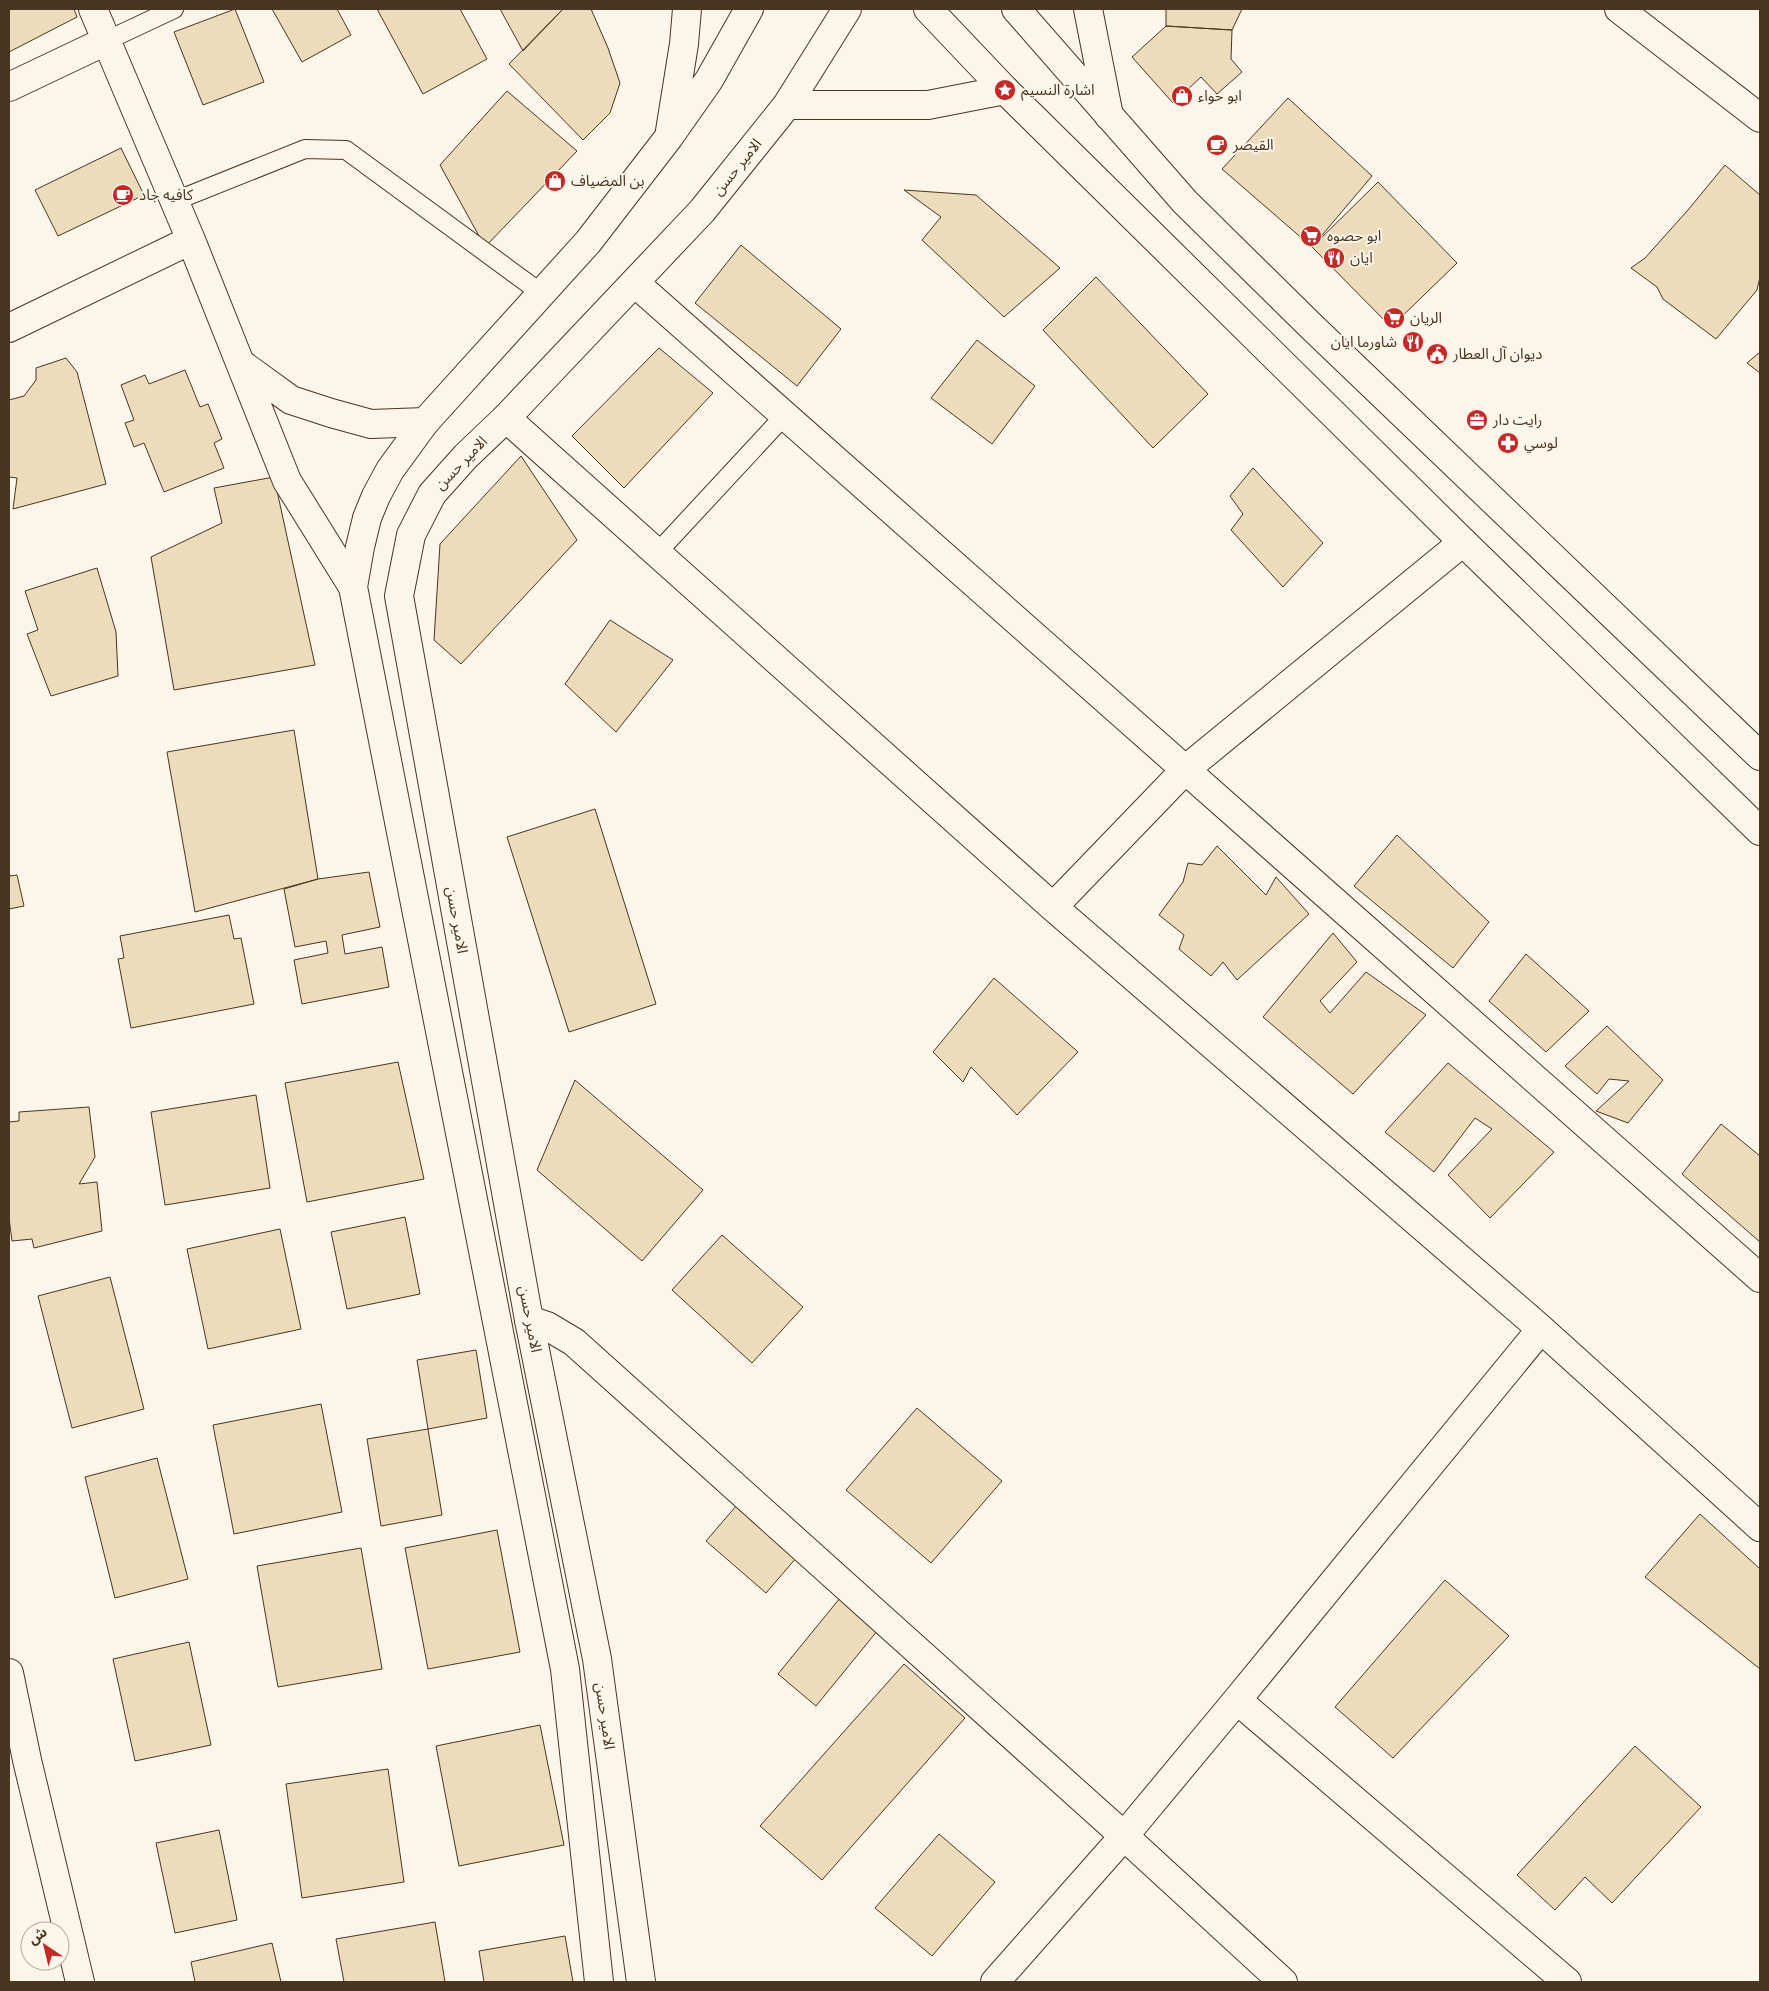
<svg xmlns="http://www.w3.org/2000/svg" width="1769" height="1991" font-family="Overpass,'Noto Sans Arabic',sans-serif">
	<rect width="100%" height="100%" fill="#fbf6e9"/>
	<path fill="#ecdcbc" stroke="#4a3520" d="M9,9H74L77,17L9,52Z
		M235,9L264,82L203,105L174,32Z
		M272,9H337L351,35L302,62Z
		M377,9H460L487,59L423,94Z
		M500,9H563L523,51Z
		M563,9H591L608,48L620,83L610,113L583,140L509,64Z
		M1166,9H1242L1232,30L1166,26Z
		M1166,26L1232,30L1231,59L1242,72L1217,94L1201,77L1173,103L1132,57Z
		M507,91L577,151L485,247L440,165Z
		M1288,98L1372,176L1312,247L1222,169Z
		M121,148L144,195L58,236L35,190Z
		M1725,165L1760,195V277L1757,290L1716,339L1663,299L1657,287L1631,268L1645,258L1688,210Z
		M1378,182L1457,263L1391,327L1312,247Z
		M904,190L976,195L1060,268L1004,317L922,240L941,217Z
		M741,245L841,329L797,386L695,303Z
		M1096,277L1208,394L1153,448L1043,330Z
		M977,340L1035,386L992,444L931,398Z
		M659,348L713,393L624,488L572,436Z
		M1760,352V373L1747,363Z
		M66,358L77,372L106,484L13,509L17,478L9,477V400L24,396L36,380V368Z
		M185,370L200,407L208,404L222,439L214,443L224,468L164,492L144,443L134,447L125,423L134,420L121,385L145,375L149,384Z
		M521,456L577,540L461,664L434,640L440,544Z
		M1253,468L1323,543L1283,587L1231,530L1243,514L1230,496Z
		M274,477L315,665L174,690L151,557L222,523L214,488Z
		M97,568L116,632L118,676L51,696L27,634L38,630L25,591Z
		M610,620L673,660L616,732L565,684Z
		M294,730L318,879L195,912L167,752Z
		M595,809L656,1004L569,1032L507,837Z
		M1397,835L1489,922L1453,968L1354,886Z
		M1217,846L1266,895L1276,877L1309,914L1237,980L1223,962L1211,976L1179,949L1184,935L1159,915L1183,882L1188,863L1202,865Z
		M9,871L10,876L17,875L24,906L9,909Z
		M369,872L380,927L342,935L345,954L382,947L389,987L302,1004L294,960L328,953L326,941L295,947L284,889L318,879Z
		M229,915L234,939L241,938L254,1004L131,1028L118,959L124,958L120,936Z
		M1333,933L1357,962L1320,1001L1330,1013L1366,972L1426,1015L1353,1094L1263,1017Z
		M1526,954L1589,1011L1546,1052L1489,1001Z
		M994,978L1078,1052L1017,1115L971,1067L963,1082L933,1052Z
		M1607,1026L1663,1080L1628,1123L1596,1111L1629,1081L1609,1079L1597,1094L1565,1066Z
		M398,1062L424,1179L307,1202L285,1083Z
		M1448,1063L1554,1152L1490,1218L1448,1175L1492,1129L1475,1118L1434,1172L1385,1132Z
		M575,1080L703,1190L642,1261L537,1170Z
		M256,1095L270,1188L165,1205L151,1112Z
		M89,1107L95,1157L79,1184L97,1182L102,1231L34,1248L32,1239L12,1241L9,1218V1122L19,1121V1112Z
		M1721,1124L1760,1156V1242L1682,1174Z
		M405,1217L420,1294L347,1309L331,1232Z
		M280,1229L301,1329L208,1349L187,1249Z
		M722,1235L803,1307L752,1363L672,1290Z
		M110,1277L144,1409L72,1428L38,1296Z
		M476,1350L487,1418L428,1429L417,1360Z
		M321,1404L342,1512L234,1534L213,1425Z
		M917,1408L1002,1481L931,1563L846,1490Z
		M428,1429L442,1515L381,1526L367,1439Z
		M157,1458L188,1579L115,1598L85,1477Z
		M737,1505L797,1557L766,1593L706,1541Z
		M1700,1514L1760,1569V1669L1645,1577Z
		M497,1530L520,1652L428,1669L405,1548Z
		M361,1548L382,1669L278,1687L257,1566Z
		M1445,1580L1509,1636L1393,1758L1335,1707Z
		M840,1598L878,1630L816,1706L778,1674Z
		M189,1642L211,1745L135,1761L113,1659Z
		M904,1664L965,1718L822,1880L760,1826Z
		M540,1725L564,1845L459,1866L436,1746Z
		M1635,1746L1701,1807L1612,1903L1585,1877L1555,1910L1517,1875Z
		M388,1769L404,1882L302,1898L286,1784Z
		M219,1830L237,1920L175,1933L156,1843Z
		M939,1834L995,1882L932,1956L875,1908Z
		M435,1922L445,1982H344L336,1939Z
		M565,1936L573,1982H484L479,1951Z
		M272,1943L281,1982H195L191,1962Z"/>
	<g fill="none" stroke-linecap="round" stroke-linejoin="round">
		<g stroke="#4a3520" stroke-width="20">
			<path id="service" d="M108,40L174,9
				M175,201L305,149L346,150L541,293
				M657,553L785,415"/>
		</g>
		<g stroke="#4a3520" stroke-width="30">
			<path id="minor" d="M93,9L191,240L240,363
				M1619,9L1760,118
				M9,87L108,40
				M635,283L1760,1278
				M9,328L191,240
				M506,418L1053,907L1541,1329L1760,1527
				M353,587L287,481L240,363L291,400L331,413L371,424L425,422
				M1053,907L1186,769L1463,542
				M529,1320L547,1326L574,1342L1124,1836L1283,1982
				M9,1673L27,1760L80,1982
				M1237,1700L1567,1982
				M995,1982L1124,1836L1237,1700L1541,1329"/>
		</g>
		<g stroke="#4a3520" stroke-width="30">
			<path id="secondary" d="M928,9L1005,90L1463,542L1760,831
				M1016,9L1185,202L1311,326L1760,756"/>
		</g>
		<g stroke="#4a3520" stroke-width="30">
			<path id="primary" d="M1088,9L1109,116
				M787,105H928L1005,90
				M670,131L684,44L687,9
				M599,1982L565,1669L353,587L360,547L367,518L376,496L390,470L425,422L588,242L669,137L709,80L749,9
				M641,1982L597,1659L529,1320L399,596L411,535L432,494L466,456L506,418L702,211L787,105L847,9"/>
		</g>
		<use href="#service" stroke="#fbf6e9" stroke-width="18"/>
		<use href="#minor" stroke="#fbf6e9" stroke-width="28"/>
		<use href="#secondary" stroke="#fbf6e9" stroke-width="28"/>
		<use href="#primary" stroke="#fbf6e9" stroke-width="28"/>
	</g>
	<defs>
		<g id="sight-disc" transform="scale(1.125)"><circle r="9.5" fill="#c62828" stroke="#fbf6e9"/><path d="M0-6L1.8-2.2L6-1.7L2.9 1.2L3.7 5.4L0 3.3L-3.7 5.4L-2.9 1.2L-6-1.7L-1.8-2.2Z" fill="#fff"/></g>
		<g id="shop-disc" transform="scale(1.125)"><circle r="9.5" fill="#c62828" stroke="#fbf6e9"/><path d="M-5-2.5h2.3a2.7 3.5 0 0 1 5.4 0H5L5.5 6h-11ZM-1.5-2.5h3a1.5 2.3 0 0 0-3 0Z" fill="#fff"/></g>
		<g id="cafe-disc" transform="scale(1.125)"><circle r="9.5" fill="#c62828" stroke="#fbf6e9"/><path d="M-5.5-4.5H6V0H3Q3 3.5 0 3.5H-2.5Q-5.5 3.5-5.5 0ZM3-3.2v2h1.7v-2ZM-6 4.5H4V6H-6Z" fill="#fff"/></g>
		<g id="supermarket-disc" transform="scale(1.125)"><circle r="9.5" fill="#c62828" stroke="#fbf6e9"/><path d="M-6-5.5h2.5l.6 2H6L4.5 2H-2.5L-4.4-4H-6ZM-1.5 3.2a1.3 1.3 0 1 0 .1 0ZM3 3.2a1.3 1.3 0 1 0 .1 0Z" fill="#fff"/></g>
		<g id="restaurant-disc" transform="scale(1.125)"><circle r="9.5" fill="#c62828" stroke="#fbf6e9"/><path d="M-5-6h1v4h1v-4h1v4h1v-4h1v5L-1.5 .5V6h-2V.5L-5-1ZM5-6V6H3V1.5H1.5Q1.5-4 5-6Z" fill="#fff"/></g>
		<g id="civic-disc" transform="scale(1.125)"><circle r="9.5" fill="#c62828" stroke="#fbf6e9"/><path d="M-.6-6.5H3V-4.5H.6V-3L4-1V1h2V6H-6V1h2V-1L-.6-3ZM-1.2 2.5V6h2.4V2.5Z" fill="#fff"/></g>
		<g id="office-disc" transform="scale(1.125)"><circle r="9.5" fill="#c62828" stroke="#fbf6e9"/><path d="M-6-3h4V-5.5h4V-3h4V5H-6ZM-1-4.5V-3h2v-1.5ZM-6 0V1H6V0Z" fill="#fff"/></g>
		<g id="pharmacy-disc" transform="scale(1.125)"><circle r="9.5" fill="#c62828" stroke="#fbf6e9"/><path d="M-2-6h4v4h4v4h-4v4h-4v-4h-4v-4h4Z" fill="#fff"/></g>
	</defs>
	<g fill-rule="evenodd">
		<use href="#sight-disc" x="1005" y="90"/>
		<use href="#shop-disc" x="1182" y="96"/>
		<use href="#cafe-disc" x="1217" y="145"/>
		<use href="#shop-disc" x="555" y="181"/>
		<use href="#cafe-disc" x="123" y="195"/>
		<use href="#supermarket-disc" x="1311" y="236"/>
		<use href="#restaurant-disc" x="1334" y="258"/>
		<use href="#supermarket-disc" x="1394" y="318"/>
		<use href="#restaurant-disc" x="1413" y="342"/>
		<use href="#civic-disc" x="1437" y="354"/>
		<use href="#office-disc" x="1477" y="420"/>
		<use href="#pharmacy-disc" x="1508" y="443"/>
	</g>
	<g text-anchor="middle" stroke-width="4" stroke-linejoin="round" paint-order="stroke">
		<g font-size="15" fill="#4a3520" stroke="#fbf6e9" text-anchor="start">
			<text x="1021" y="95">اشارة النسيم</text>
			<text x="1198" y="101">ابو حواء</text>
			<text x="1233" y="150">القيصر</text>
			<text x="571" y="186">بن المضياف</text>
			<text x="139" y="200">كافيه جاد</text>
			<text x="1327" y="241">ابو حصوه</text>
			<text x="1350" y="263">ايان</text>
			<text x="1410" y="323">الريان</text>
			<text x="1397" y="347" text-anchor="end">شاورما ايان</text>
			<text x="1453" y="359">ديوان آل العطار</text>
			<text x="1493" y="425">رايت دار</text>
			<text x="1524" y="448">لوسي</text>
		</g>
		<g font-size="15" fill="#4a3520" stroke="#fbf6e9">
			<text transform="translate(737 167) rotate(-51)" y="5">الامير حسن</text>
			<text transform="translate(461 463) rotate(-46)" y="5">الامير حسن</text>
			<text transform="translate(457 920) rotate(80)" y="5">الامير حسن</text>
			<text transform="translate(530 1319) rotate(79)" y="5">الامير حسن</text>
			<text transform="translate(605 1716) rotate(82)" y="5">الامير حسن</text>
		</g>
	</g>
	<rect width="1769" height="1991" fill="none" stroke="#4a3520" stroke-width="20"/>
	<g transform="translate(45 1946) rotate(325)"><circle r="24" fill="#fbf6e9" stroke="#b4a999"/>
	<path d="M0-4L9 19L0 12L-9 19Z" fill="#c62828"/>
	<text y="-8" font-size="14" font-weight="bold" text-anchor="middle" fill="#4a3520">ش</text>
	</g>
</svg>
